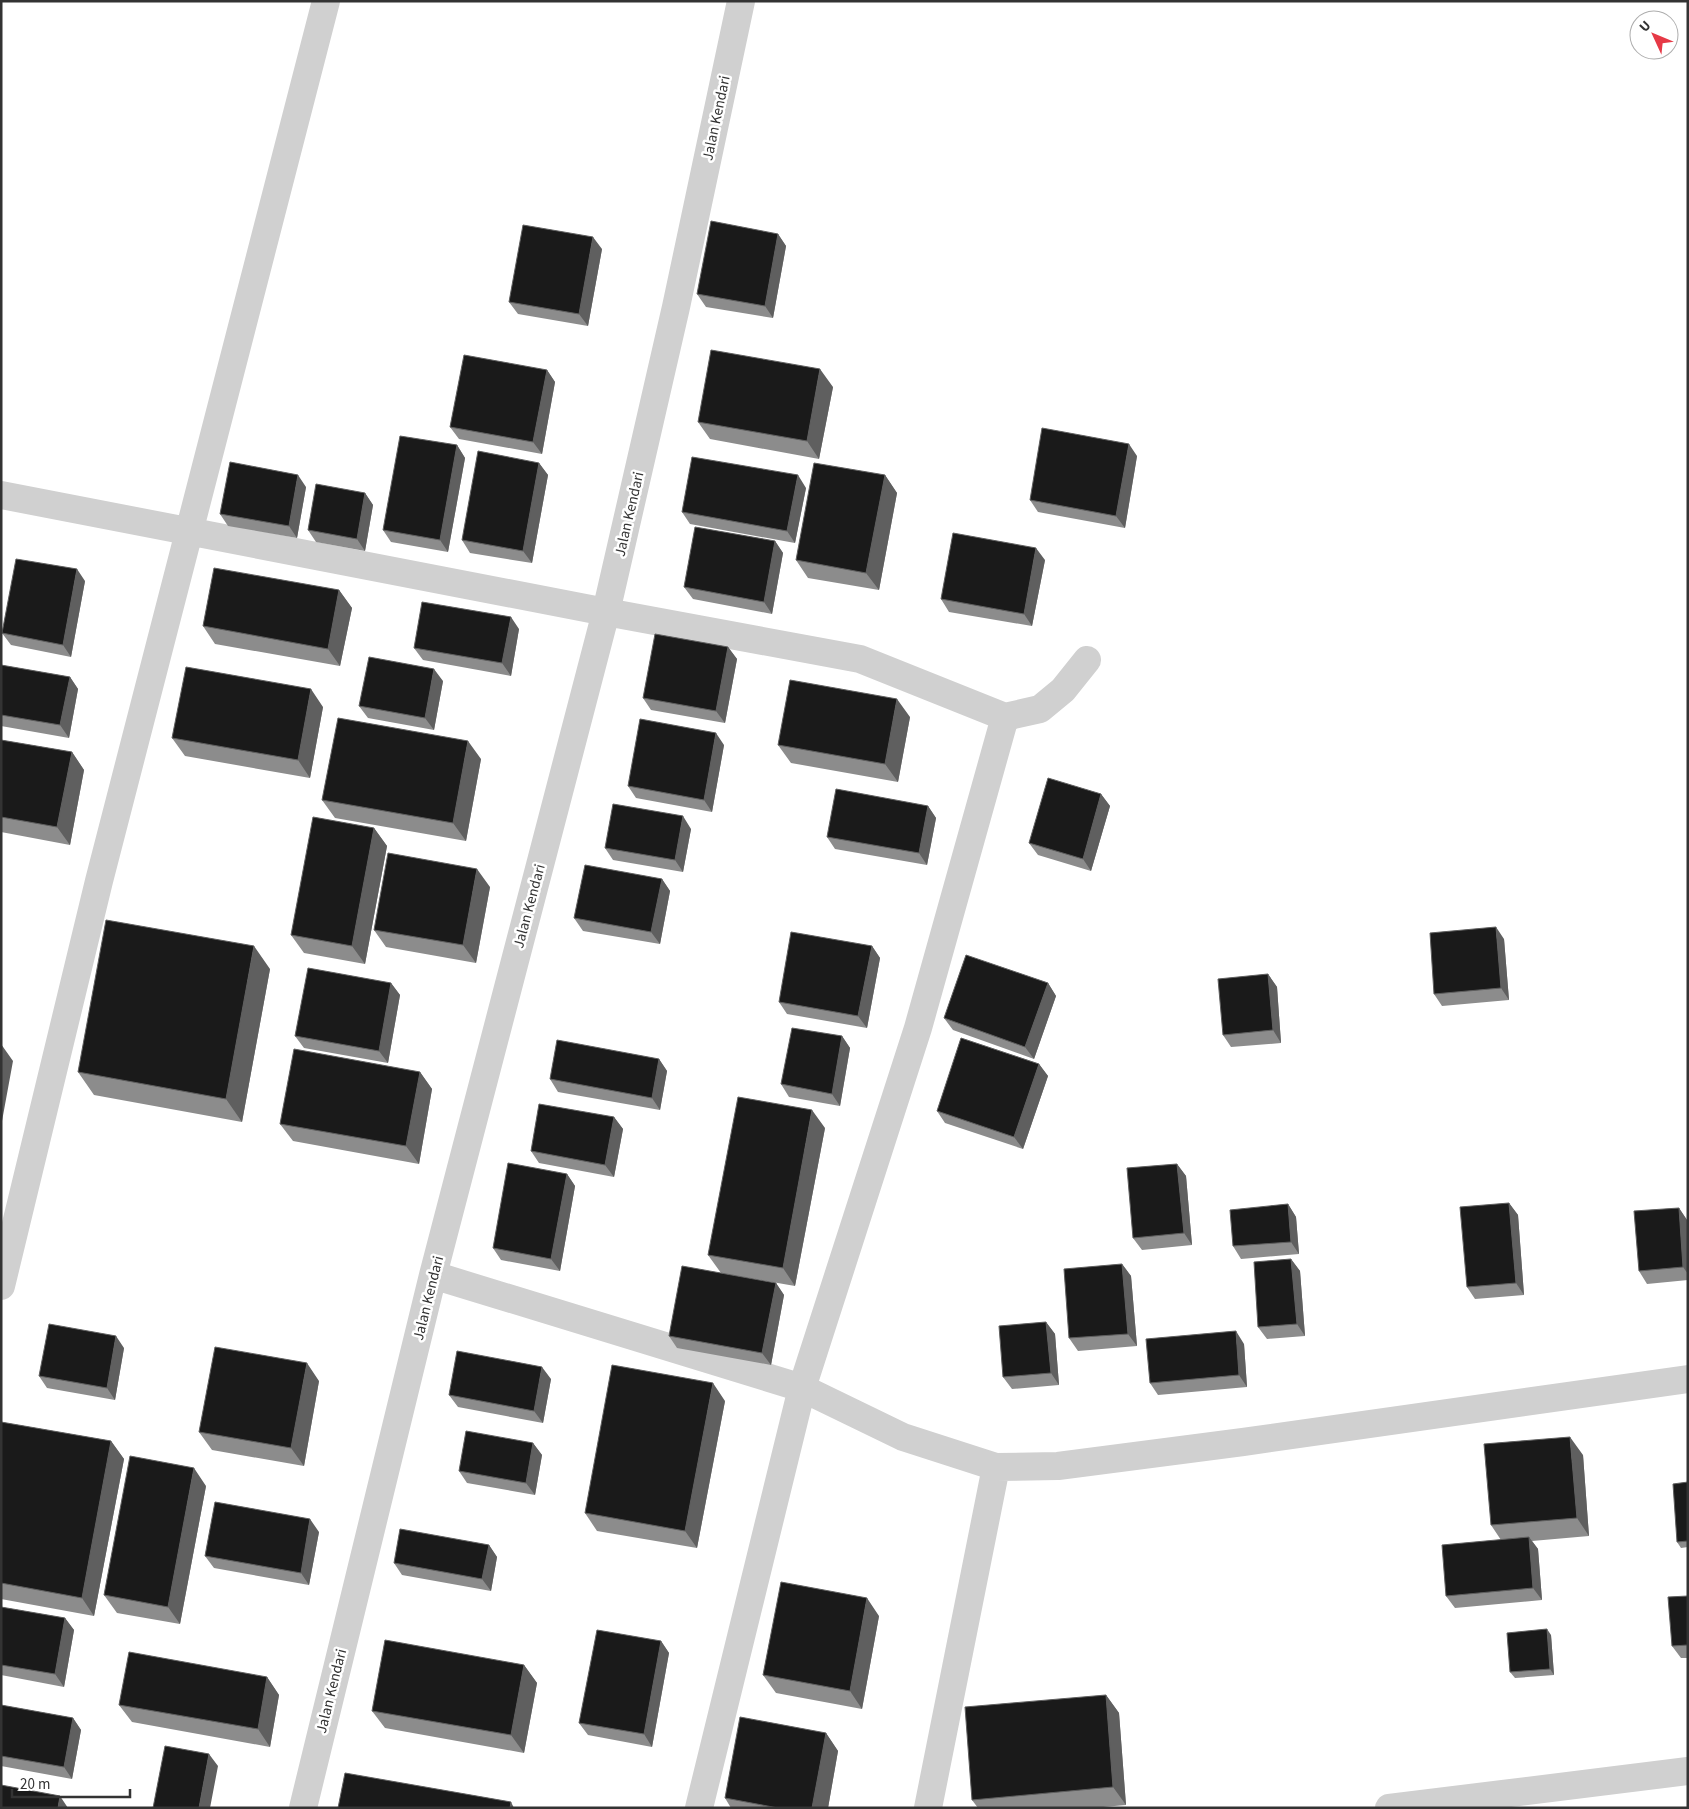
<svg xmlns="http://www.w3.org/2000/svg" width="1689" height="1809" font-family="'Source Sans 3',sans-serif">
	<rect width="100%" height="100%" fill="#fff"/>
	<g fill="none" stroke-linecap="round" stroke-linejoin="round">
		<path stroke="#d0d0d0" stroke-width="28" d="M1,495L606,612L860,659L1005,717L1040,709L1063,690L1087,660
			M433,1275L802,1388L903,1437L996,1467L1058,1466L1243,1442L1688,1379
			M1,1286L99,881L326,1
			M303,1808L433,1275L606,612L676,307L741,1
			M699,1808L802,1388L918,1028L1005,717
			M928,1808L996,1467
			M1389,1808L1688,1771"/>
	</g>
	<path fill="#8c8c8c" d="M778,234L786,246L773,318L706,307L697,294Z
		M602,249L588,326L518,314L509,302Z
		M547,370L555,382L542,454L459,439L450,427Z
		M833,387L819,459L710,439L698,422Z
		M457,445L465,458L448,552L391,542L383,530Z
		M1137,456L1125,528L1038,512L1030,500Z
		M539,463L548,475L532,563L470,553L462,540Z
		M885,475L897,493L879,590L808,578L796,560Z
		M306,487L297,538L228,526L220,514Z
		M806,488L795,543L690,524L682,512Z
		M365,493L373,505L365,551L316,542L308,530Z
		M775,541L783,553L772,614L693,599L684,587Z
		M1045,560L1032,626L949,612L941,599Z
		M85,581L71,657L11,645L2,633Z
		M339,590L352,608L340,666L215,644L203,626Z
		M519,629L511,676L423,660L414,648Z
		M728,647L737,659L725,723L651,710L643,698Z
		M1,665L70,677L78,689L69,738L1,726Z
		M443,681L434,730L368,718L359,706Z
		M323,707L310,778L185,756L172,738Z
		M910,717L898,782L791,763L778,745Z
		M1,740L72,752L84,770L70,845L1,832Z
		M724,745L712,812L636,798L628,786Z
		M481,759L466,841L335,818L322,800Z
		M1101,794L1110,806L1091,871L1038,855L1029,843Z
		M928,806L936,818L927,865L835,849L827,837Z
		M374,828L387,846L365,964L304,953L291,935Z
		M691,829L683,872L613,860L605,848Z
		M662,879L670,891L660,944L583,931L574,918Z
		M490,887L476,963L386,947L374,930Z
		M1504,939L1509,1000L1442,1006L1434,994Z
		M872,946L880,958L867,1028L787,1014L779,1002Z
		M270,969L242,1122L94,1095L78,1072Z
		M1268,974L1277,987L1281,1043L1231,1047L1223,1035Z
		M391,983L400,995L388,1063L304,1048L295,1036Z
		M1048,983L1056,996L1034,1059L953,1030L944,1018Z
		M842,1036L850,1048L840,1106L789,1097L781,1084Z
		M659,1059L667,1071L660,1110L558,1092L550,1079Z
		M1039,1064L1048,1076L1023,1149L945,1123L937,1111Z
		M420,1072L432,1089L419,1164L293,1141L280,1124Z
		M614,1117L623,1129L614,1177L539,1163L531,1151Z
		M825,1128L795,1286L721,1273L708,1255Z
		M1177,1164L1186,1176L1192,1245L1142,1250L1133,1238Z
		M567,1174L575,1186L560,1271L501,1260L493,1248Z
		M1509,1203L1518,1215L1524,1295L1475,1299L1467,1287Z
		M1288,1204L1296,1217L1299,1254L1241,1259L1233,1246Z
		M1679,1208L1687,1220L1688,1280L1647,1284L1639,1271Z
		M1291,1259L1300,1271L1305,1336L1267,1339L1258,1327Z
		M1122,1264L1131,1276L1137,1346L1078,1351L1069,1338Z
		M776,1283L784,1295L771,1365L677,1348L669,1336Z
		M1046,1322L1055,1334L1059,1385L1012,1389L1003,1377Z
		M1244,1344L1247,1387L1158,1395L1150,1383Z
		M124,1348L115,1400L47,1388L39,1376Z
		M551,1379L543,1423L458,1407L449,1395Z
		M319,1381L304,1466L212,1450L199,1432Z
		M725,1401L697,1548L597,1531L585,1513Z
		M1,1422L111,1441L124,1459L94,1616L1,1599Z
		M533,1443L542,1455L535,1495L467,1483L459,1471Z
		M1583,1455L1589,1536L1532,1541L1538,1549L1542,1600L1455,1608L1446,1596L1501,1540L1491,1525Z
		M1688,1482V1547L1681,1548L1677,1542Z
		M206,1486L180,1624L117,1613L104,1595Z
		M319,1532L309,1585L214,1568L205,1556Z
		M489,1545L497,1557L491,1591L402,1575L394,1563Z
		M1688,1596V1658H1681L1672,1646Z
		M1,1607L65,1618L74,1630L64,1687L1,1675Z
		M879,1616L862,1709L776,1693L763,1675Z
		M1551,1635L1554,1675L1515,1678L1510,1672Z
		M661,1641L669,1653L652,1747L588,1735L579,1723Z
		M524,1665L537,1683L524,1753L385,1728L372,1711Z
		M267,1677L279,1695L270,1747L132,1722L119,1705Z
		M1106,1695L1119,1713L1126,1805L1092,1808H978L972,1800Z
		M1,1705L73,1718L81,1730L72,1779L1,1766Z
		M826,1733L838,1751L828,1808H731L725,1798Z"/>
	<path fill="#5f5f5f" d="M778,234L786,246L773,318L765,306Z
		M593,237L602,249L588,326L579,314Z
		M820,369L833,387L819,459L807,441Z
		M547,370L555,382L542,454L533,442Z
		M1129,444L1137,456L1125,528L1116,516Z
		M457,445L465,458L448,552L440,540Z
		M539,463L548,475L532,563L523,551Z
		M298,475L306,487L297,538L289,526Z
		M798,475L806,488L795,543L787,531Z
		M885,475L897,493L879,590L866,573Z
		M365,493L373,505L365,551L357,539Z
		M775,541L783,553L772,614L764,602Z
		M1036,548L1045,560L1032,626L1024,614Z
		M77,569L85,581L71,657L63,645Z
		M339,590L352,608L340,666L328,649Z
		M511,617L519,629L511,676L502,663Z
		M728,647L737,659L725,723L716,711Z
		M434,669L443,681L434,730L425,718Z
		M70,677L78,689L69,738L60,725Z
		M311,689L323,707L310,778L298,760Z
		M897,699L910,717L898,782L885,764Z
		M716,733L724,745L712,812L704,800Z
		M468,741L481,759L466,841L453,823Z
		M72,752L84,770L70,845L57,827Z
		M1101,794L1110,806L1091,871L1083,859Z
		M928,806L936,818L927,865L919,853Z
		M683,816L691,829L683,872L675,860Z
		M374,828L387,846L365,964L352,946Z
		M477,869L490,887L476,963L463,945Z
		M662,879L670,891L660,944L651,932Z
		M1496,927L1504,939L1509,1000L1501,988Z
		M254,946L270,969L242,1122L226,1099Z
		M872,946L880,958L867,1028L858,1016Z
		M1268,974L1277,987L1281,1043L1273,1030Z
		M391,983L400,995L388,1063L379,1051Z
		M1048,983L1056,996L1034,1059L1025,1047Z
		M842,1036L850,1048L840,1106L832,1094Z
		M1,1044L13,1061L2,1121L1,1120Z
		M659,1059L667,1071L660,1110L652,1098Z
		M1039,1064L1048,1076L1023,1149L1014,1137Z
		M420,1072L432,1089L419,1164L406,1146Z
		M812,1110L825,1128L795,1286L783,1268Z
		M614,1117L623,1129L614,1177L605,1165Z
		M1177,1164L1186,1176L1192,1245L1184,1233Z
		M567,1174L575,1186L560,1271L551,1259Z
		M1509,1203L1518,1215L1524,1295L1516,1283Z
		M1288,1204L1296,1217L1299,1254L1291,1242Z
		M1679,1208L1687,1220L1688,1274L1683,1267Z
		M1291,1259L1300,1271L1305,1336L1297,1324Z
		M1122,1264L1131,1276L1137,1346L1128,1334Z
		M776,1283L784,1295L771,1365L762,1353Z
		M1046,1322L1055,1334L1059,1385L1051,1373Z
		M1236,1331L1244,1344L1247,1387L1239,1375Z
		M116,1336L124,1348L115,1400L107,1388Z
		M307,1363L319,1381L304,1466L291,1448Z
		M542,1367L551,1379L543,1423L534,1411Z
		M713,1383L725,1401L697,1548L685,1531Z
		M1570,1437L1583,1455L1589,1536L1577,1518Z
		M111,1441L124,1459L94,1616L82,1598Z
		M533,1443L542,1455L535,1495L526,1483Z
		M194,1468L206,1486L180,1624L168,1607Z
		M310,1519L319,1532L309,1585L301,1573Z
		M1529,1537L1538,1549L1542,1600L1533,1588Z
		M489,1545L497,1557L491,1591L482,1579Z
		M867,1598L879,1616L862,1709L850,1691Z
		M65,1618L74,1630L64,1687L55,1674Z
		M1547,1629L1551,1635L1554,1675L1550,1669Z
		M661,1641L669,1653L652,1747L644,1734Z
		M524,1665L537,1683L524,1753L511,1735Z
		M267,1677L279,1695L270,1747L258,1729Z
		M1106,1695L1119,1713L1126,1805L1113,1787Z
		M73,1718L81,1730L72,1779L64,1767Z
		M826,1733L838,1751L828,1808H812Z
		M209,1754L218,1766L210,1808H199Z
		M60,1796L68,1808H58Z
		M511,1802L514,1808H510Z"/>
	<path fill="#1a1a1a" stroke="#5f5f5f" d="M711,221L778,234L765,306L697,294Z
		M523,225L593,237L579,314L509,302Z
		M711,350L820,369L807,441L698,422Z
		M464,355L547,370L533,442L450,427Z
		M1042,428L1129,444L1116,516L1030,500Z
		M400,436L457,445L440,540L383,530Z
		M478,451L539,463L523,551L462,540Z
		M692,457L798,475L787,531L682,512Z
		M230,462L298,475L289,526L220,514Z
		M814,463L885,475L866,573L796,560Z
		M316,484L365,493L357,539L308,530Z
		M695,527L775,541L764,602L684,587Z
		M953,533L1036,548L1024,614L941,599Z
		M16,559L77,569L63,645L2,633Z
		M214,568L339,590L328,649L203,626Z
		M422,602L511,617L502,663L414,648Z
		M655,634L728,647L716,711L643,698Z
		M369,657L434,669L425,718L359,706Z
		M1,665L70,677L60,725L1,715Z
		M186,667L311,689L298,760L172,738Z
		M790,680L897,699L885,764L778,745Z
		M338,718L468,741L453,823L322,800Z
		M640,719L716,733L704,800L628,786Z
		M1,740L72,752L57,827L1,817Z
		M1048,778L1101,794L1083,859L1029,843Z
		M836,789L928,806L919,853L827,837Z
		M613,804L683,816L675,860L605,848Z
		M313,817L374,828L352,946L291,935Z
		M388,853L477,869L463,945L374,930Z
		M585,865L662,879L651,932L574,918Z
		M106,920L254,946L226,1099L78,1072Z
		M1496,927L1501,988L1434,994L1430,933Z
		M791,932L872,946L858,1016L779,1002Z
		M966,955L1048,983L1025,1047L944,1018Z
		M308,968L391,983L379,1051L295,1036Z
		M1268,974L1273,1030L1223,1035L1218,979Z
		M792,1028L842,1036L832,1094L781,1084Z
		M961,1038L1039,1064L1014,1137L937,1111Z
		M557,1040L659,1059L652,1098L550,1079Z
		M294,1049L420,1072L406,1146L280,1124Z
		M738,1097L812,1110L783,1268L708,1255Z
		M539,1104L614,1117L605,1165L531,1151Z
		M508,1163L567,1174L551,1259L493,1248Z
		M1177,1164L1184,1233L1133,1238L1127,1168Z
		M1509,1203L1516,1283L1467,1287L1460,1207Z
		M1288,1204L1291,1242L1233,1246L1230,1210Z
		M1679,1208L1683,1267L1639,1271L1634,1211Z
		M1291,1259L1297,1324L1258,1327L1254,1262Z
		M1122,1264L1128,1334L1069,1338L1064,1269Z
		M682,1266L776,1283L762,1353L669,1336Z
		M1046,1322L1051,1373L1003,1377L999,1326Z
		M49,1324L116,1336L107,1388L39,1376Z
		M1236,1331L1239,1375L1150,1383L1146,1339Z
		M215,1347L307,1363L291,1448L199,1432Z
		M457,1351L542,1367L534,1411L449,1395Z
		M612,1365L713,1383L685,1531L585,1513Z
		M1,1422L111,1441L82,1598L1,1583Z
		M466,1431L533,1443L526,1483L459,1471Z
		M1570,1437L1577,1518L1491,1525L1484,1444Z
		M130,1456L194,1468L168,1607L104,1595Z
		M1688,1482V1541L1677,1542L1673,1484Z
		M215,1502L310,1519L301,1573L205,1556Z
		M400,1529L489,1545L482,1579L394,1563Z
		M1529,1537L1533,1588L1446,1596L1442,1545Z
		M781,1582L867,1598L850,1691L763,1675Z
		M1688,1596V1645L1672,1646L1668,1597Z
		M1,1607L65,1618L55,1674L1,1665Z
		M1547,1629L1550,1669L1510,1672L1507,1633Z
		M597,1630L661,1641L644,1734L579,1723Z
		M385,1640L524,1665L511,1735L372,1711Z
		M129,1652L267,1677L258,1729L119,1705Z
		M1106,1695L1113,1787L972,1800L965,1707Z
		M1,1705L73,1718L64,1767L1,1756Z
		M740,1717L826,1733L812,1808H778L725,1798Z
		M165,1746L209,1754L199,1808H153Z
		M345,1773L511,1802L510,1808H338Z
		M1,1785L60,1796L58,1808H1Z"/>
	<g text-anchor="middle" stroke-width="5" stroke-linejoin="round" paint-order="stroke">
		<g font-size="15" fill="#333" stroke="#fff">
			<text transform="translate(716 118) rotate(-78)" y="5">Jalan Kendari</text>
			<text transform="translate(629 514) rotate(-77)" y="5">Jalan Kendari</text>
			<text transform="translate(529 906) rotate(-75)" y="5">Jalan Kendari</text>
			<text transform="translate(428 1298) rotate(-76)" y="5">Jalan Kendari</text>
			<text transform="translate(331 1691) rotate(-76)" y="5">Jalan Kendari</text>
		</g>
	</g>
	<rect width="1689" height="1809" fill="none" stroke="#333333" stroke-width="5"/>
	<g transform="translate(1654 35) rotate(314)"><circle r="24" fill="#ffffff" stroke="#adadad"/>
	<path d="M0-4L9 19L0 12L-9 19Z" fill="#e63946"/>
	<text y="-8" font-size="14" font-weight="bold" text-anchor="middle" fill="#333333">U</text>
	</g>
	<path d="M12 1789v8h118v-8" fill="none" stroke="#333333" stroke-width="2.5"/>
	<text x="20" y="1789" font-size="15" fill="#333333" stroke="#ffffff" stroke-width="4" paint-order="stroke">20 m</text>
</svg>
